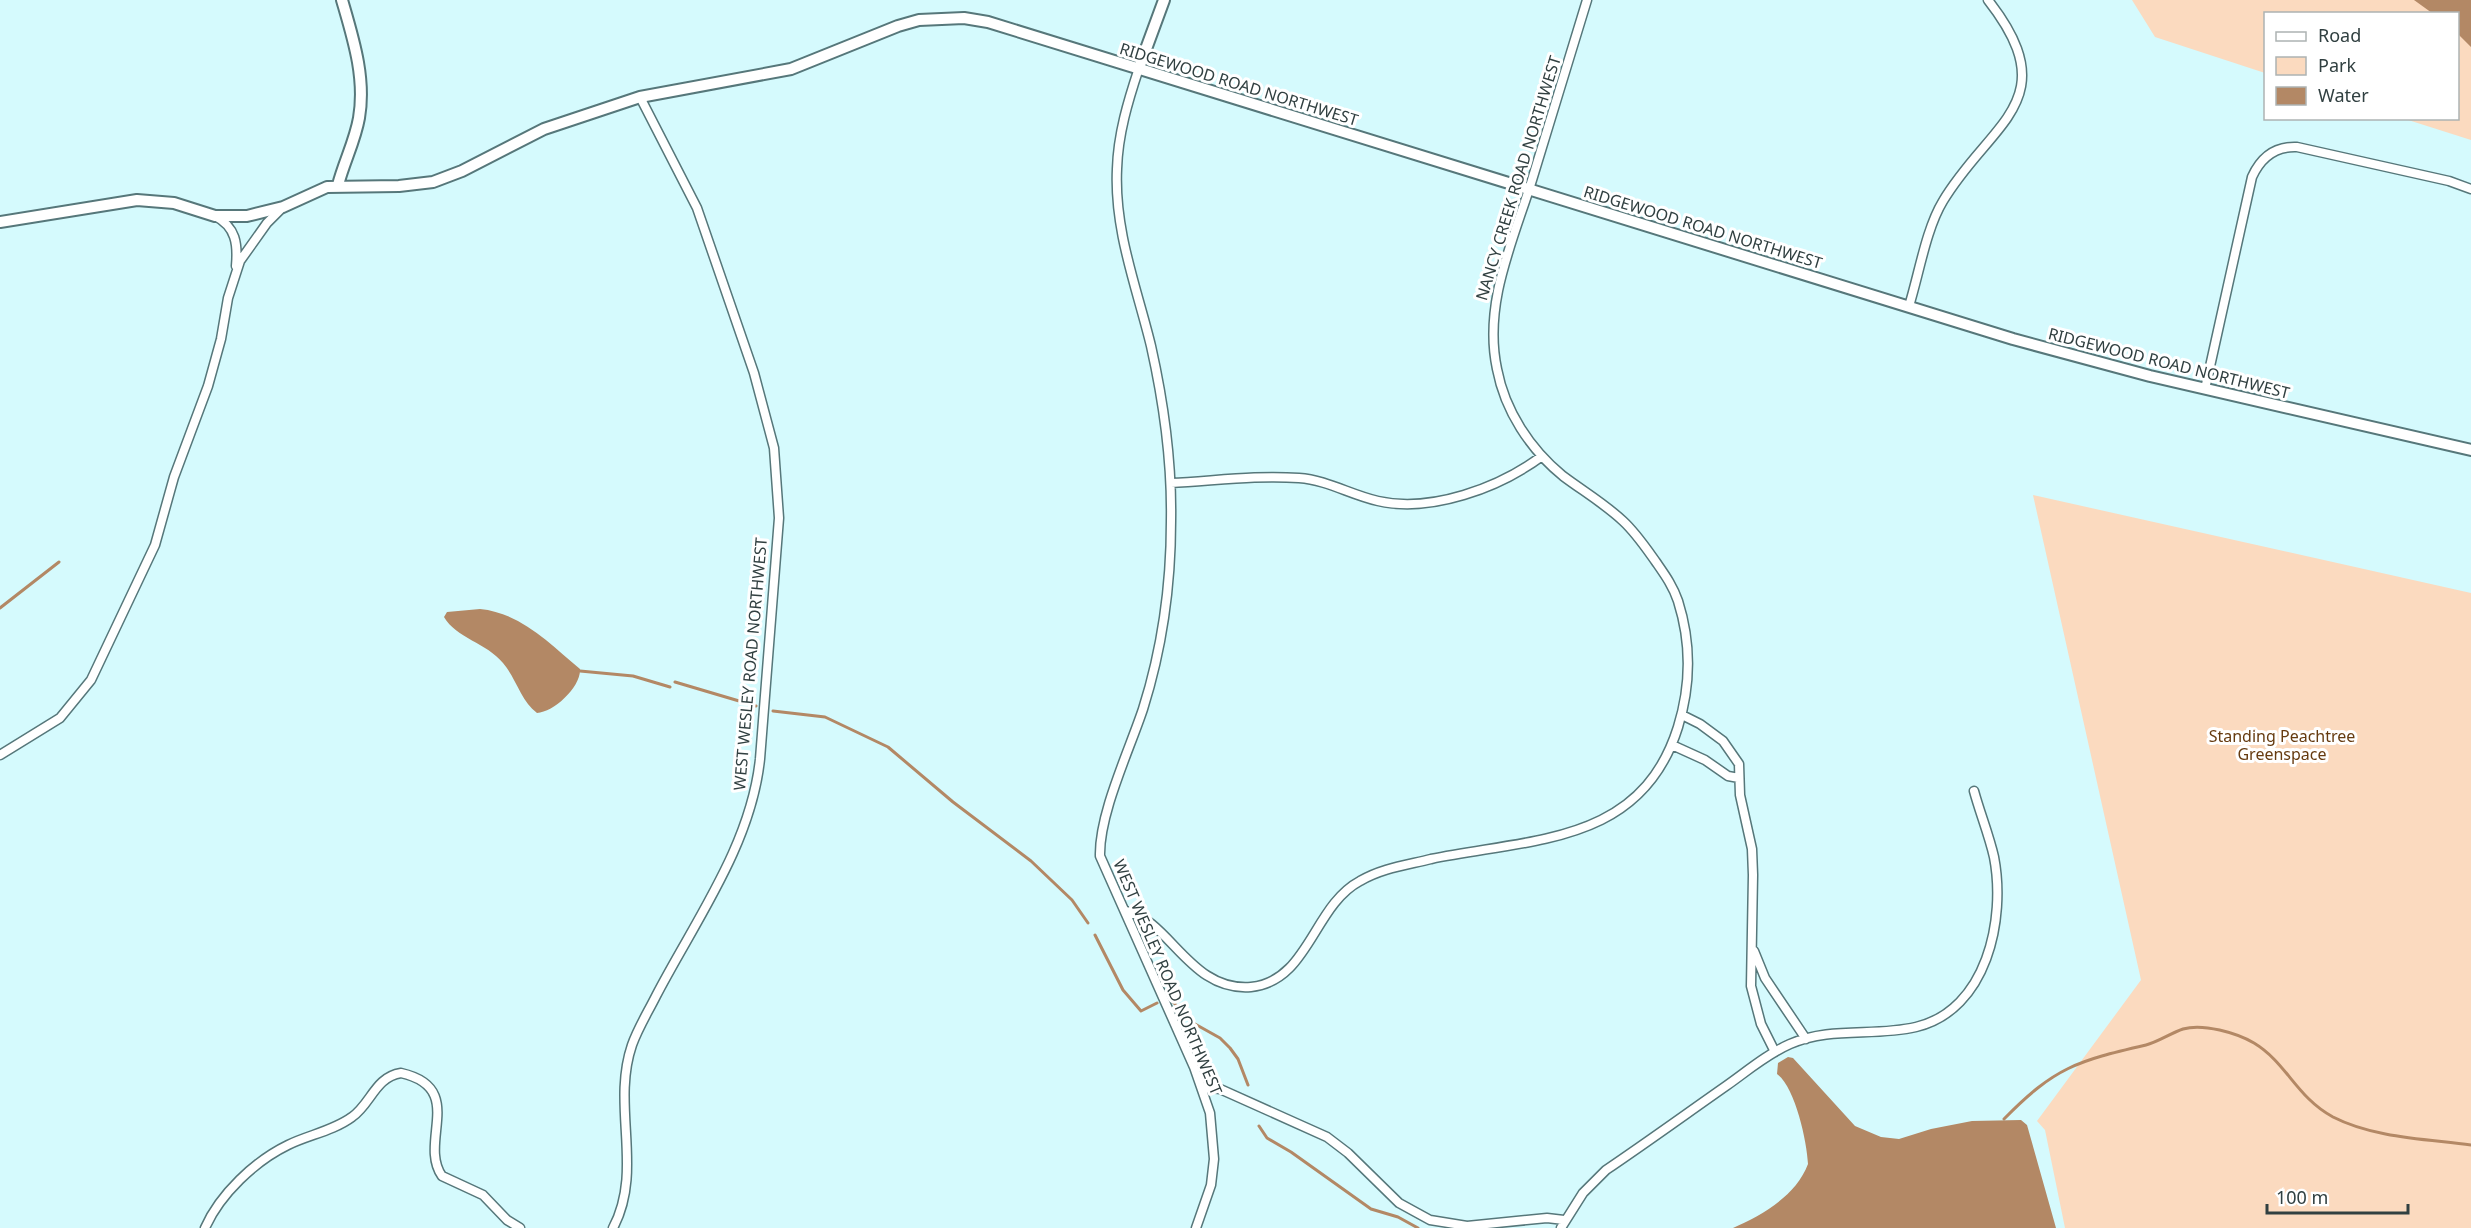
<svg xmlns="http://www.w3.org/2000/svg" width="2471" height="1228" font-family="'Noto Sans',sans-serif">
	<rect width="100%" height="100%" fill="#d5fafd"/>
	<path fill="#fbdabf" d="M2132,0H2471V140L2405,119L2458,118V14H2266L2265,73L2155,37Z
		M2033,495L2471,593V1228H2065L2045,1130L2037,1121L2141,980Z"/>
	<path fill="#b38865" d="M2414,0H2471V47L2458,34V14L2432,13Z
		M480,609C521,613 550,644 580,669C581,687 554,712 537,713C521,701 516,678 503,663C487,643 456,638 444,617L447,612Z
		M1788,1057L1793,1058L1855,1126L1881,1137L1899,1139L1931,1129L1972,1121L2021,1120L2027,1125L2056,1228H1733C1762,1215 1796,1196 1808,1164C1807,1141 1795,1087 1777,1074L1778,1063Z"/>
	<g fill="none" stroke-linecap="round" stroke-linejoin="round">
		<path stroke="#b38865" stroke-width="3" d="M0,608L59,562
			M580,671L633,676L670,687
			M675,682L756,706
			M773,711L825,717L888,747L953,802L1031,861L1072,900L1088,923
			M1095,935L1123,990L1141,1011L1157,1003
			M1170,999L1195,1024L1220,1038L1230,1048L1238,1059L1248,1085
			M2004,1119C2055,1067 2077,1061 2146,1045C2158,1042 2171,1033 2183,1029C2203,1023 2237,1033 2254,1043C2287,1063 2296,1097 2333,1117C2374,1138 2426,1139 2471,1145
			M1259,1126L1267,1138L1291,1152L1371,1209L1398,1217L1418,1228"/>
		<g stroke="#56777a" stroke-width="11">
			<path id="minor" d="M1139,68C1128,101 1118,134 1117,169C1114,231 1137,288 1151,346C1164,404 1172,463 1171,521C1171,584 1162,649 1143,709C1129,751 1099,814 1100,856L1194,1067L1210,1113L1214,1159L1211,1185L1196,1228
				M215,216C236,227 238,244 236,266
				M1909,306C1919,274 1926,229 1943,201C1990,122 2067,101 1988,0
				M2205,389L2252,177C2261,157 2275,146 2297,147L2449,181L2471,189
				M1171,483C1214,481 1255,475 1299,478C1327,480 1351,495 1378,501C1431,513 1499,488 1542,456
				M1682,715L1700,724L1723,741L1739,764L1740,795L1752,849L1753,875L1751,986L1761,1024L1775,1052
				M1672,745L1705,760L1728,776L1739,778
				M0,755L60,718L91,680L155,545L174,477L208,386L221,339L228,298L240,261L267,223L283,207
				M1126,911C1170,920 1190,992 1251,987C1309,981 1313,906 1360,881C1382,868 1407,865 1431,859C1532,838 1641,845 1678,727C1691,685 1691,642 1678,601C1673,586 1665,575 1656,562C1646,548 1636,533 1623,521C1605,504 1583,491 1563,476C1530,449 1505,411 1497,369C1483,304 1513,241 1532,180C1550,120 1569,60 1587,0
				M1754,951L1765,978L1806,1039
				M1202,1087L1220,1089L1327,1137L1348,1153L1399,1203L1430,1220L1467,1226L1547,1218L1564,1220
				M205,1228C220,1194 255,1161 288,1145C308,1135 333,1131 352,1117C371,1104 375,1077 401,1073C467,1088 418,1142 442,1176L483,1195L507,1220L520,1228
				M613,1228C644,1170 611,1106 632,1045C638,1028 648,1012 656,996C695,921 751,845 760,759L779,518L774,448L754,373L697,208L640,97
				M1561,1228L1583,1193L1606,1170C1646,1143 1686,1114 1726,1086C1746,1072 1767,1054 1790,1044C1831,1026 1874,1037 1916,1027C1987,1010 2006,919 1994,857C1989,835 1980,813 1974,791"/>
		</g>
		<g stroke="#56777a" stroke-width="14">
			<path id="tertiary" d="M1139,68L1164,0
				M338,185C344,162 355,141 359,118C366,78 353,38 342,0
				M0,222L137,200L174,203L215,216H247L283,207L327,187L399,186L433,182L462,171L544,129L640,97L791,69L898,26L919,20L964,18L988,22L2013,339L2150,376L2471,450"/>
		</g>
		<use href="#minor" stroke="#fff" stroke-width="8"/>
		<use href="#tertiary" stroke="#fff" stroke-width="10"/>
	</g>
	<g text-anchor="middle" stroke-width="6" stroke-linejoin="round" paint-order="stroke">
		<g font-size="16" fill="#314041" stroke="#fff">
			<text transform="translate(1239 84) rotate(17)" y="6">RIDGEWOOD ROAD NORTHWEST</text>
			<text transform="translate(1518 178) rotate(-73)" y="6">NANCY CREEK ROAD NORTHWEST</text>
			<text transform="translate(1703 227) rotate(17)" y="6">RIDGEWOOD ROAD NORTHWEST</text>
			<text transform="translate(2169 363) rotate(14)" y="6">RIDGEWOOD ROAD NORTHWEST</text>
			<text transform="translate(750 664) rotate(-85)" y="6">WEST WESLEY ROAD NORTHWEST</text>
			<text transform="translate(1168 977) rotate(67)" y="6">WEST WESLEY ROAD NORTHWEST</text>
		</g>
		<g font-size="16" fill="#663b10" stroke="#fff">
			<text x="2282" y="742">Standing Peachtree<tspan x="2282" dy="18">Greenspace</tspan></text>
		</g>
	</g>
	<rect x="2264" y="12" width="195" height="108" fill="#ffffff" stroke="#adb3b3" stroke-width="1.5"/>
	<rect x="2276" y="32" width="30" height="9" fill="#ffffff" stroke="#adb3b3" stroke-width="1.5"/>
	<text x="2318" y="42" font-size="18" fill="#314041">Road</text>
	<rect x="2276" y="57" width="30" height="18" fill="#fbdabf" stroke="#adb3b3" stroke-width="1.5"/>
	<text x="2318" y="72" font-size="18" fill="#314041">Park</text>
	<rect x="2276" y="87" width="30" height="18" fill="#b38865" stroke="#adb3b3" stroke-width="1.5"/>
	<text x="2318" y="102" font-size="18" fill="#314041">Water</text>
	<path d="M2267 1204v9h141v-9" fill="none" stroke="#314041" stroke-width="3"/>
	<text x="2276" y="1204" font-size="18" fill="#314041" stroke="#ffffff" stroke-width="4.5" paint-order="stroke">100 m</text>
</svg>
